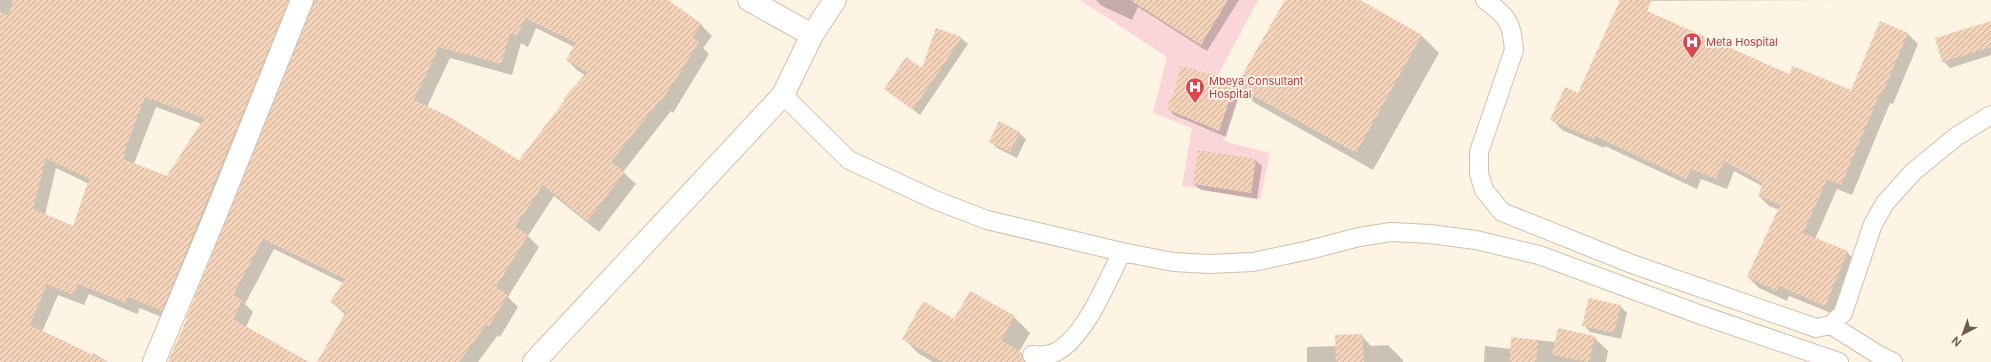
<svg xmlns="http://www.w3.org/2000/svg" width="1991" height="362" font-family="Inter,sans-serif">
	<defs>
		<pattern id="building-hatch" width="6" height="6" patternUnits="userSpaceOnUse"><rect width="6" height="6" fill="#f3d4ba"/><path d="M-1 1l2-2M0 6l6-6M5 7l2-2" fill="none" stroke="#c9af99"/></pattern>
	</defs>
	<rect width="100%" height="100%" fill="#fdf4e3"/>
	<path fill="#fbd6d8" d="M1080,0H1258L1212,86L1238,96L1223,141L1270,153L1260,199L1182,186L1192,128L1153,113L1167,57Z"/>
	<path fill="#0003" fill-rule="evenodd" d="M0,0H308L173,322L140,308L137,314L89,294L84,305L58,295L42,332L92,355L93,353L108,362H0ZM156,107L202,124L167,177L134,164ZM56,168L89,184L73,228L45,215Z
		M315,0H666L701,25L712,36L703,48L709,54L673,113L671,111L623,172L636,184L599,232L554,196L528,236L539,247L508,297L518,307L500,337L498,335L478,362H318L346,315L331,302L343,283L274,249L245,304L253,312L246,327L304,362H170ZM536,28L574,47L567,60L578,71L585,75L519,162L427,107L450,58L512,75L521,43L528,47Z
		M1096,0H1239L1207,51L1138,7L1132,20L1102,6Z
		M1286,0H1358L1422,36L1439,53L1373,170L1255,103L1241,90L1226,137L1174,115L1168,108L1175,92L1235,81L1238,85Z
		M1617,0H1847L1623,1L1790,75L1852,92L1881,22L1908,34L1918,44L1893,104L1890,103L1852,195L1837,189L1815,239L1847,252L1858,263L1836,315L1789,296L1787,301L1759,288L1748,277L1779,210L1769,206L1759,196L1762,186L1734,171L1727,189L1701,179L1697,189L1605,146L1604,148L1562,130L1552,119L1578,94L1621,1Z
		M1991,22V55L1950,68L1943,61Z
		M961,38L968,44L920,115L885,89L923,70Z
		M1019,133L1026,139L1017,158L997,148L991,142Z
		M1255,160L1262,166L1257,199L1201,190L1194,184Z
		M970,292L1014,317L1030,333L1019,352L1030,362H933L919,354L903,338L954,320Z
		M1620,306L1627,313L1621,339L1590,332L1584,325Z
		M1361,335L1371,346L1388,345L1403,360V362H1307V347L1336,346Z
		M1594,337L1608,351L1606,362H1484L1485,346L1512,349V338L1556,342Z"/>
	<path fill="url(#building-hatch)" fill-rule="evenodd" d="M13,0H289L162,311L128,297L126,303L78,284L73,295L47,284L30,325L108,362H0V12L8,15ZM145,97L204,118L167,176L123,159L125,154H123ZM46,158L89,179L73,226L33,209Z
		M314,0H668L702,24L692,37L699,42L661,102L659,101L611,162L625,172L587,221L543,185L515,227L528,235L496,287L508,295L489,326L486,325L459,362H317L346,312L330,302L345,279L263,239L233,295L242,300L233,319L309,362H168L186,321H185ZM525,18L576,43L566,60L587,72L563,99L565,100L519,160L448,116L414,100L439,47L501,64L510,33L517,36Z
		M1130,0H1228L1201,45Z
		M1285,0H1360L1422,35L1356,153L1236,86Z
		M1620,0H1652L1647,11L1789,74L1793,66L1851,90L1880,21L1908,33L1882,94L1880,93L1841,185L1827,179L1803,233L1848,251L1825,306L1779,286L1777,291L1747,277L1780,205L1758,196L1763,183L1724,161L1716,179L1691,169L1686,179L1595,136L1594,139L1550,120L1565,87L1578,93Z
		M1991,21V47L1942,62L1935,38Z
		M936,28L962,37L913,110L884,89L906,57L922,68Z
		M1181,66L1236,81L1219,131L1166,109L1174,92Z
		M999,121L1020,132L1010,152L989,142Z
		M1198,150L1256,159L1251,193L1193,184Z
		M970,291L1015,316L1001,340L1022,353L1025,362H943L902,339L923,301L954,319Z
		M1589,298L1621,305L1614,333L1582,326Z
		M1558,328L1595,336L1589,362L1552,355Z
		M1362,334L1364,362H1336L1335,335Z
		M1511,337L1538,340L1536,362H1510Z"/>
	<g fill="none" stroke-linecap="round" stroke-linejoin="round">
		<g stroke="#d1bfac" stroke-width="20">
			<path id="service" d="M1485,0C1507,16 1512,22 1514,50L1479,152V174L1484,190L1502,212L1632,264L1816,328L1831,325L1843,313L1873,224L1885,203L1913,172L1957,136L1991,115
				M783,95L849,160L935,200L987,220L1122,252L1173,262L1209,264L1253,262L1309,250L1359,237L1391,232L1430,234L1476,240L1539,255L1701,315L1839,362
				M1831,325L1877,354L1893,362
				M1032,355C1041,356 1048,356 1056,352C1086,336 1107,281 1122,252"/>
		</g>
		<g stroke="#d1bfac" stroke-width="24">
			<path id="minor" d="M154,362L215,216L302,0"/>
		</g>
		<g stroke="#d1bfac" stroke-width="24">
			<path id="tertiary" d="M749,0L812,35"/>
		</g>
		<g stroke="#d4bfa9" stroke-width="24">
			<path id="secondary" d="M534,362L783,95L812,35L835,0"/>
		</g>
		<use href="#service" stroke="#fff" stroke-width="18"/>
		<use href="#minor" stroke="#fff" stroke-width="22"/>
		<use href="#tertiary" stroke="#fff" stroke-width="22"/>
		<use href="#secondary" stroke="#fff" stroke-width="22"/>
	</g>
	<defs>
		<g id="hospital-pin" transform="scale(1)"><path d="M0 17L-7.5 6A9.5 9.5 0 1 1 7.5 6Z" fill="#e0444e" stroke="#fff8ea"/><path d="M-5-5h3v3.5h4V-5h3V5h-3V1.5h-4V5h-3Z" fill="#fff"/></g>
	</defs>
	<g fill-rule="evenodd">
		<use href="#hospital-pin" x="1692" y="42"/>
		<use href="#hospital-pin" x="1195" y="87"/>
	</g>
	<g text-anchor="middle" stroke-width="3.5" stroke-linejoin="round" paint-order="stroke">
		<g font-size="11" fill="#be3a42" stroke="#fff8ea" text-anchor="start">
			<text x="1706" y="46">Meta Hospital</text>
			<text x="1209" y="85">Mbeya Consultant<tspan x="1209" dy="13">Hospital</tspan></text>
		</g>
	</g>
	<g transform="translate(1963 334) rotate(221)" stroke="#fff8ea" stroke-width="3" paint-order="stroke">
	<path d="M0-3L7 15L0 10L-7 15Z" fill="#765b48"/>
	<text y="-6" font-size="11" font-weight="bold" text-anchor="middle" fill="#765b48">N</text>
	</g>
</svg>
